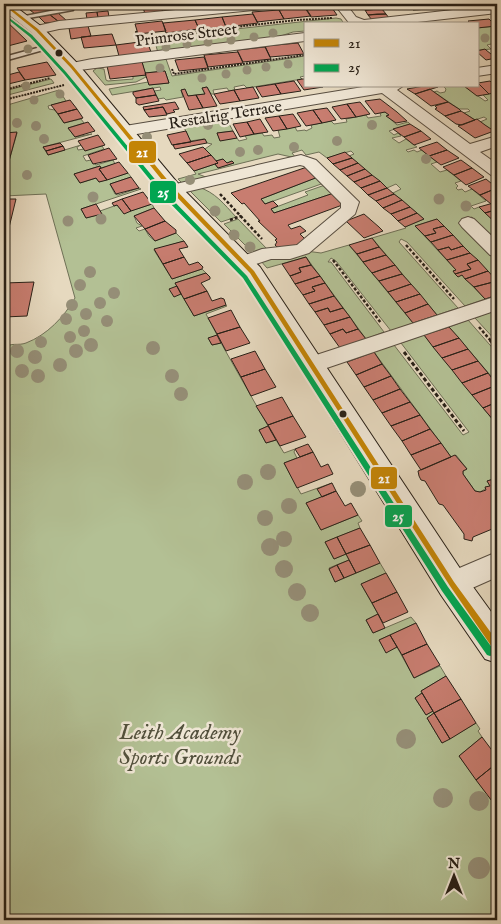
<svg xmlns="http://www.w3.org/2000/svg" width="501" height="924" font-family="'IM FELL English',serif">
	<rect width="100%" height="100%" fill="#e6d9bf"/>
	<filter id="stains"><feTurbulence type="fractalNoise" baseFrequency=".004" numOctaves="4"/><feColorMatrix values="0 0 0 0 .2 0 0 0 0 .09 0 0 0 0 .02 0 0 0 .5 -.17"/></filter>
	<radialGradient id="worn" r=".72"><stop offset=".6" stop-color="#630" stop-opacity="0"/><stop offset="1" stop-color="#630" stop-opacity=".3"/></radialGradient>
	<path fill="#b3c094" stroke="#6e7056" d="M336,18L341,19L344,24H305V31L293,32L265,41L158,53L154,38Z
		M497,26V48L491,44L487,45L491,49L480,50L477,48L479,47L477,46V28Z
		M305,56V76L300,77L302,79L247,88L244,85L234,87L235,90L229,91L227,88L213,90L214,94H211L207,87L202,88L205,94L188,96L185,90H181L183,97L166,100L164,98L158,99L154,91L161,90L160,87L112,95L109,89L148,82L149,85L169,83L165,71L145,73L142,62L166,59L172,76Z
		M97,68L104,69L106,80L108,81L133,79V76L146,75V77L136,82L105,85L93,71Z
		M51,79L54,83L4,96V91Z
		M443,86H464L485,101L488,100L483,95L496,92L497,126L490,129L480,122L487,119L484,117L475,120L464,113L470,111L468,109H459L434,92L437,91L440,93L445,92L446,89Z
		M59,90L66,101L48,106L49,109L55,110L64,123L81,119L84,123L68,128L75,137L92,134L43,147L48,155L81,145L77,147L78,150L102,146L104,149L83,156L86,161L91,160V161L96,165L113,160L115,164L101,168L100,166L74,174L80,183L96,178L99,182L128,173L131,177L110,184L115,194L118,195L139,188L141,189L81,209L86,218L101,214L100,211L117,205L124,213L152,204L154,208L134,216L137,223L142,226L136,228L139,231L145,229L149,236L155,241L176,233L184,241L154,250L172,279L202,269L206,273L175,283L194,316L226,305L227,306L206,314L217,335L209,339L212,345L221,343L268,426L259,430L266,443L276,440L284,453L295,449L294,452L297,458L284,463L301,494L332,483L318,489L322,497L306,503L321,530L358,515L362,521L358,523L360,528L325,542L334,559L346,554L349,560L329,568L335,582L380,563L386,573L361,584L378,614L366,620L373,633L411,617L416,623L379,640L386,652L397,647L414,678L440,666L446,676L421,691L422,693L415,698L426,715L433,711L434,713L427,718L442,743L476,723L480,729L478,731L482,737L459,756L495,805L497,804V825L491,831L497,839V920H4V348C11,342 18,346 26,343C47,335 64,317 75,298L46,194L4,196V179L17,133H4V106Z
		M385,112L389,115L387,116L397,125L408,122L410,124L389,131L394,135L398,133L401,136L392,138L399,143L406,139L417,147L406,150L408,152L414,150L417,152L422,150L437,162L431,164L440,172L447,170L461,181L455,183L458,186L456,188L458,190L462,189L465,192L472,189L486,201L471,206L474,209L479,207L497,224V242L472,217L460,221L497,258V281L437,219L415,226L456,270L453,271L458,276L462,275L485,299L465,306L407,242L401,239L399,242L458,308L437,315L372,238L406,228L405,227L424,219L393,193L401,189L396,184L387,188L349,156L354,154L351,151L327,158L319,152L306,155L302,150L292,153L296,158L278,154L198,174L211,179L184,185L178,179L196,174L194,171L215,164L218,168L234,163L232,161L227,163L223,159L216,161L205,149L212,144L207,143L204,139L190,141L184,127L227,120L233,131L217,133L220,140L237,138L239,141L247,139L245,136L262,133L264,136L272,135L274,138L280,137L278,130L295,127L297,131L305,130L306,131L312,128L311,125L331,121L334,124L347,122L346,119L366,115L368,118L381,116L380,113Z
		M318,177L324,183L265,204L261,199Z
		M325,185L334,193L274,213L271,209L308,195L305,192Z
		M198,187C215,192 224,204 236,217L221,222L187,188Z
		M238,219L268,250L255,255L224,224Z
		M349,245L413,323L391,331L336,261L331,258L328,262H331L384,332L366,339L306,257L267,268L260,260L306,251L321,253Z
		M496,310L497,312V342L475,318Z
		M468,320L497,353V383L449,327Z
		M424,335L497,425V478L487,481L490,486L480,492L475,491L463,474V471L467,469L456,455L451,457L374,352L394,345L463,435L469,432L401,343Z"/>
	<path fill="#c87d70" stroke="#282017" d="M39,4H48L51,6L30,10L27,6Z
		M142,4H160L163,12L145,14Z
		M175,4L177,11L163,12L160,6Z
		M370,4H379L382,9L365,10L361,5Z
		M426,4L430,9L413,10L409,6Z
		M330,5L337,15L311,17L305,8Z
		M48,7L53,11L35,14L30,10Z
		M305,7L311,16L284,19L279,10Z
		M382,9L386,14L368,15L365,10Z
		M279,10L284,19L257,22L252,12Z
		M108,11L109,17L98,18L97,12Z
		M97,12L98,18L87,19L86,13Z
		M58,13L67,21L59,22L49,14Z
		M49,14L59,22L45,23L38,16Z
		M253,14L258,23L226,27L222,17Z
		M377,14H386L389,18L372,20L368,15Z
		M222,17L226,27L199,29L195,20Z
		M4,19L27,41L4,47Z
		M489,19L496,26L477,28V24H471L468,21Z
		M195,20L199,29L166,33L163,23Z
		M162,21L166,31L138,34L135,24Z
		M88,26L91,36L71,39L69,28Z
		M112,34L116,45L84,48L81,37Z
		M147,41L151,52L119,56L116,45Z
		M298,43L304,54L270,57L265,46Z
		M265,47L271,59L243,62L237,50Z
		M485,49L486,50L496,58L486,60L477,52V51Z
		M238,52L243,63L208,67L204,55Z
		M204,57L208,68L179,71L175,60Z
		M47,62L56,75L25,80L17,68Z
		M142,62L146,75L110,79L107,66Z
		M165,71L169,83L149,85L145,73Z
		M19,72L25,80L4,85V76Z
		M302,79H305V86L323,87L304,90L297,80Z
		M294,81L301,91L281,94L275,84Z
		M490,81L497,88V92L489,94L478,83Z
		M478,83L489,94L477,96L464,86H477Z
		M275,84L281,94L262,97L256,87Z
		M424,86L438,87L415,94L407,89Z
		M207,87L217,106L203,108L196,95L205,94L202,88Z
		M253,87L259,98L240,101L234,90Z
		M153,88L156,95L136,98L133,94V92Z
		M185,89L188,96L196,95L203,108L189,110L181,90Z
		M430,89L434,92L448,102L431,106L415,94Z
		M234,90L240,101L220,104L214,94Z
		M156,95L159,101L139,105L136,103V98Z
		M380,99L397,112L407,121L396,123L386,116L389,115L385,112L375,114L365,101Z
		M70,100L77,109L58,114L51,105Z
		M175,102L179,109L173,110L175,112L167,114L163,107L144,110L143,107Z
		M360,102L370,114L356,117L347,104Z
		M448,102L459,109L461,111L445,116L435,109L437,108L435,106Z
		M347,104L356,117L341,119L332,107Z
		M163,107L167,115L149,117L144,110Z
		M327,108L336,120L322,123L313,110Z
		M77,109L83,118L64,123L58,114Z
		M313,110L322,123L306,126L297,113Z
		M461,111L475,120L462,125L456,124L445,116Z
		M293,114L301,126L287,129L279,116Z
		M279,116L287,129L273,131L265,118Z
		M260,119L268,132L254,134L247,122Z
		M477,119L485,125L494,131L475,138L458,126Z
		M88,122L95,131L75,137L68,128Z
		M247,122L254,134L240,137L233,124Z
		M410,124L421,131L404,137L393,129Z
		M186,131L191,142L172,145L167,135Z
		M233,131L237,138L220,141L217,133Z
		M421,131L431,139L414,145L404,137Z
		M17,132L4,179V133Z
		M98,135L105,145L85,151L78,141Z
		M205,139L207,143L175,149L173,145Z
		M437,142L447,150L429,156L419,148Z
		M60,143L63,146L46,151L43,147Z
		M63,146L65,150L48,155L46,151Z
		M203,147L211,155L187,163L179,154Z
		M109,148L117,159L93,164L88,155Z
		M447,150L459,158L441,165L429,156Z
		M345,152L352,158L333,164L327,158Z
		M211,155L218,163L194,171L187,163Z
		M352,158L358,163L340,170L333,164Z
		M223,159L227,163L232,161L234,163L218,168L215,164L218,163L216,161Z
		M461,160L472,168L454,175L443,167Z
		M119,162L128,173L107,180L99,169Z
		M358,163L365,169L347,176L340,170Z
		M100,166L101,168L99,169L107,180L99,182L96,178L80,183L74,174Z
		M307,167L318,177L261,199L265,204L273,201L278,206L271,209L274,213L334,193L345,204L288,225L291,229L300,226L306,231L300,234L307,241L284,250L277,247L275,245L277,242L275,240L277,239L258,221H260L244,203L242,204L231,193Z
		M472,168L484,177L466,185L454,175Z
		M365,169L372,175L354,182L347,176Z
		M372,175L380,181L361,188L354,182Z
		M131,177L139,188L116,194L110,184Z
		M486,179L497,188L480,195L468,186Z
		M380,181L387,188L368,195L361,188Z
		M387,188L394,194L376,201L368,195Z
		M497,188V202L491,204L480,195Z
		M143,192L152,204L131,211L122,199Z
		M394,194L402,200L383,208L376,201Z
		M4,199H16L4,248Z
		M122,199L131,211L124,214L117,205L114,206L112,203Z
		M402,200L410,207L391,214L383,208Z
		M497,202V212L495,210L485,213L479,207Z
		M96,204L102,214L86,218L81,209Z
		M410,207L417,213L398,221L391,214Z
		M154,208L165,221L145,229L134,216Z
		M495,210L497,212V224L485,213Z
		M417,213L424,219L405,227L398,221Z
		M364,214L379,227L383,231L364,238L346,221Z
		M437,219L444,226L433,229L436,233L425,236L415,226Z
		M165,221L176,230V233L155,241L145,229Z
		M444,226L453,235L431,242L425,236L436,233L433,229Z
		M453,235L463,246L451,250L449,247L438,250L431,242Z
		M372,238L379,247L357,254L349,245Z
		M184,241L188,247L179,249L184,257L163,264L154,249Z
		M463,246L470,253L447,260L438,250L449,247L451,250Z
		M379,247L386,255L363,262L357,254Z
		M470,253L478,260L467,264L471,269L455,274L453,271L456,270L447,260Z
		M386,255L395,265L372,273L363,262Z
		M184,257L189,265L198,262L203,267L202,269L172,279L163,264Z
		M306,257L311,265L299,268L301,272L290,276L282,264Z
		M478,260L488,271L465,279L462,275L458,277L455,274L471,269L467,264Z
		M311,265L320,276L295,284L290,276L301,272L299,268Z
		M395,265L402,274L379,281L372,273Z
		M488,271L497,281L474,287L465,279Z
		M206,273L210,277V279L201,283L207,291L184,299L175,283Z
		M402,274L411,284L388,292L379,281Z
		M320,276L325,283L312,287L315,291L303,295L295,284Z
		M497,281V295L485,299L474,287Z
		M34,282L27,316L4,317V283Z
		M325,283L334,296L309,304L303,295L315,291L312,287Z
		M411,284L420,294L396,302L388,292Z
		M177,286L181,294L174,297L169,289Z
		M207,291L212,301L221,298L224,299L226,305L194,316L184,299Z
		M420,294L428,304L405,313L396,302Z
		M334,296L343,308L330,312L328,308L315,312L309,304Z
		M428,304L437,315L413,323L405,313Z
		M328,308L330,312L343,308L350,317L324,325L315,312Z
		M231,310L240,327L217,334L208,318Z
		M350,317L358,329L346,333L343,329L330,334L324,325Z
		M240,327L250,343L226,351L217,334Z
		M449,327L459,338L433,347L424,335Z
		M343,329L346,333L358,329L366,339L340,348L330,334Z
		M217,335L221,343L212,345L208,338Z
		M459,338L468,349L442,358L433,347Z
		M468,349L478,361L452,370L442,358Z
		M255,351L265,369L241,377L231,359Z
		M374,352L382,364L356,375L347,362Z
		M478,361L488,373L462,383L452,370Z
		M382,364L391,376L364,387L356,375Z
		M265,369L276,387L251,396L241,377Z
		M488,373L497,385L472,395L462,383Z
		M391,376L400,389L373,400L364,387Z
		M497,385V402L483,408L472,395Z
		M400,389L410,402L382,413L373,400Z
		M282,397L293,416L268,425L256,406Z
		M410,402L420,415L391,426L382,413Z
		M497,402V421L495,422L483,408Z
		M420,415L430,429L402,441L391,426Z
		M293,416L306,437L280,446L268,425Z
		M268,426L276,440L266,443L259,430Z
		M430,429L441,443L411,455L402,441Z
		M441,443L451,457L421,470L411,455Z
		M308,444L313,452L300,457L295,449Z
		M313,452L321,467L328,464L333,474L297,488L284,463Z
		M455,455L467,469L463,471V474L475,491L480,492L486,490L485,487L490,486L487,481L497,478V527L473,537L472,541L464,539V534L443,505L439,504L425,481L421,480L419,476L418,471Z
		M332,483L336,491L322,497L317,489Z
		M336,491L345,506L351,503L358,515L321,530L306,503Z
		M360,528L370,545L346,554L337,537Z
		M337,537L346,554L334,559L325,542Z
		M370,545L380,563L356,573L346,554Z
		M349,560L356,573L344,578L337,565Z
		M337,565L344,578L335,582L329,569Z
		M386,573L397,592L372,603L361,584Z
		M397,592L408,612L383,623L372,603Z
		M378,614L385,628L373,633L366,620Z
		M416,623L427,644L402,655L390,635Z
		M390,635L397,647L386,653L379,640Z
		M427,644L440,665L414,678L402,655Z
		M446,676L461,699L434,713L421,691Z
		M422,693L433,711L426,715L415,698Z
		M461,699L476,723L450,739L434,713Z
		M434,713L450,739L442,743L427,718Z
		M482,737L497,757V763L476,780L459,756Z
		M497,763V804L495,805L476,780Z"/>
	<g fill="none" stroke-linecap="round" stroke-linejoin="round">
		<g stroke="#584e41" stroke-width="3">
			<path id="lane" d="M71,7L73,10L23,19L20,17Z
				M52,44L55,46L54,47L4,61V57Z"/>
		</g>
		<g stroke="#584e41" stroke-width="2">
			<path id="street" d="M239,4H280L274,8L59,29L37,34L31,30L32,27L59,21Z
				M334,4H346L356,17L364,20L497,5V13L400,24H350Z
				M305,33V41L72,71L65,67L67,64L92,59Z
				M497,65V73L477,76V68Z
				M369,86H403L397,90L470,144L497,136V146L480,152L497,164V177L491,175L382,93L125,136L120,134L117,131L120,128L125,126Z
				M301,155L316,160L359,202L355,214L309,253L290,259H271L244,268L237,266L235,262L237,258L262,249L297,245L341,208V203L304,166L300,165L173,195L167,194L165,190L167,186Z
				M468,217L474,219L497,241V257L490,255L462,227L459,223L462,219Z
				M497,296V310L312,373L304,371L301,365L304,359Z
				M497,552V577L452,597L443,593L439,584L443,575Z"/>
		</g>
		<g stroke="#282017" stroke-width="2">
			<path id="secondary" d="M4,4H12L42,27L78,64L180,186L260,267L463,573L497,620V663L485,659L441,595L244,277L166,194L66,70L32,33L4,11Z"/>
		</g>
		<path stroke="#282017" stroke-width="2" stroke-dasharray="2 1" stroke-linecap="butt" d="M136,31L137,38L297,20L332,18
			M172,69L174,74L305,55
			M4,90L50,78
			M4,100L64,85"/>
		<path stroke="#282017" stroke-width="2.5" stroke-dasharray="3 2" stroke-linecap="butt" d="M220,194L262,239
			M230,220L241,216
			M406,245L454,299
			M333,260L381,323
			M479,327L491,341"/>
		<path stroke="#282017" stroke-width="3" stroke-dasharray="4 2.5" stroke-linecap="butt" d="M490,340L497,348
			M404,352L464,431"/>
		<use href="#lane" fill="#efe6d5" fill-rule="evenodd"/>
		<use href="#street" fill="#efe6d5" fill-rule="evenodd"/>
		<use href="#secondary" fill="#efe6d5" fill-rule="evenodd"/>
		<g stroke="#efe6d5" stroke-width="4">
			<path id="bus-1" d="M4,4H6L38,29L73,66L175,189L254,271L454,582L497,641V651L494,650L450,586L250,273L171,191L71,68L36,31L4,5Z"/>
		</g>
		<g stroke="#efe6d5" stroke-width="4">
			<path id="bus-2" d="M4,14L32,35L66,72L168,195L247,276L448,587L493,649L494,652L493,655L490,656L487,655L442,591L243,278L164,197L64,74L30,37L4,16Z"/>
		</g>
		<use href="#bus-1" fill="#c38406" fill-rule="evenodd"/>
		<use href="#bus-2" fill="#00a651" fill-rule="evenodd"/>
	</g>
	<g fill="#958e77">
		<circle cx="273" cy="33" r="4.5"/>
		<circle cx="254" cy="37" r="4.5"/>
		<circle cx="485" cy="38" r="4.5"/>
		<circle cx="231" cy="40" r="4.5"/>
		<circle cx="208" cy="42" r="4.5"/>
		<circle cx="187" cy="44" r="4.5"/>
		<circle cx="166" cy="47" r="4.5"/>
		<circle cx="28" cy="49" r="4.5"/>
		<circle cx="288" cy="64" r="4.5"/>
		<circle cx="266" cy="67" r="4.5"/>
		<circle cx="160" cy="68" r="4.5"/>
		<circle cx="247" cy="70" r="4.5"/>
		<circle cx="226" cy="74" r="4.5"/>
		<circle cx="202" cy="78" r="4.5"/>
		<circle cx="26" cy="86" r="4.5"/>
		<circle cx="60" cy="94" r="4.5"/>
		<circle cx="34" cy="100" r="4.5"/>
		<circle cx="17" cy="123" r="5"/>
		<circle cx="208" cy="125" r="5"/>
		<circle cx="372" cy="125" r="5"/>
		<circle cx="36" cy="126" r="5"/>
		<circle cx="147" cy="137" r="5"/>
		<circle cx="44" cy="139" r="5"/>
		<circle cx="337" cy="141" r="5"/>
		<circle cx="294" cy="147" r="5"/>
		<circle cx="258" cy="150" r="5"/>
		<circle cx="240" cy="152" r="5"/>
		<circle cx="426" cy="159" r="5"/>
		<circle cx="27" cy="175" r="5"/>
		<circle cx="190" cy="180" r="5"/>
		<circle cx="93" cy="197" r="5.5"/>
		<circle cx="439" cy="199" r="5.5"/>
		<circle cx="466" cy="206" r="5.5"/>
		<circle cx="215" cy="211" r="5.5"/>
		<circle cx="101" cy="219" r="5.5"/>
		<circle cx="68" cy="221" r="5.5"/>
		<circle cx="234" cy="235" r="5.5"/>
		<circle cx="250" cy="247" r="5.5"/>
		<circle cx="90" cy="272" r="6"/>
		<circle cx="80" cy="285" r="6"/>
		<circle cx="114" cy="293" r="6"/>
		<circle cx="100" cy="303" r="6"/>
		<circle cx="72" cy="305" r="6"/>
		<circle cx="86" cy="314" r="6"/>
		<circle cx="66" cy="319" r="6"/>
		<circle cx="107" cy="321" r="6"/>
		<circle cx="84" cy="331" r="6"/>
		<circle cx="70" cy="337" r="6"/>
		<circle cx="41" cy="342" r="6"/>
		<circle cx="91" cy="345" r="7"/>
		<circle cx="153" cy="348" r="7"/>
		<circle cx="17" cy="351" r="7"/>
		<circle cx="76" cy="351" r="7"/>
		<circle cx="35" cy="357" r="7"/>
		<circle cx="60" cy="365" r="7"/>
		<circle cx="22" cy="371" r="7"/>
		<circle cx="38" cy="376" r="7"/>
		<circle cx="172" cy="376" r="7"/>
		<circle cx="181" cy="394" r="7"/>
		<circle cx="268" cy="472" r="8"/>
		<circle cx="245" cy="482" r="8"/>
		<circle cx="358" cy="489" r="8"/>
		<circle cx="289" cy="506" r="8"/>
		<circle cx="265" cy="518" r="8"/>
		<circle cx="284" cy="539" r="8"/>
		<circle cx="270" cy="547" r="9"/>
		<circle cx="284" cy="569" r="9"/>
		<circle cx="297" cy="592" r="9"/>
		<circle cx="310" cy="613" r="9"/>
		<circle cx="406" cy="739" r="10"/>
		<circle cx="443" cy="798" r="10"/>
		<circle cx="479" cy="801" r="10"/>
		<circle cx="479" cy="868" r="11"/>
	</g>
	<g fill="#282017" stroke="#efe6d5" stroke-width="2">
		<circle cx="59" cy="53" r="4.5"/>
		<circle cx="343" cy="414" r="4.5"/>
	</g>
	<g text-anchor="middle" stroke-width="5" stroke-linejoin="round" paint-order="stroke">
		<g font-size="16" fill="#282017" stroke="#efe6d5">
			<text transform="translate(186 34) rotate(-7)" y="6">Primrose Street</text>
			<text transform="translate(225 114) rotate(-9)" y="6">Restalrig Terrace</text>
		</g>
		<g font-size="22" font-style="italic" fill="#52503c" stroke="#efe6d5">
			<text x="180" y="739">Leith Academy<tspan x="180" dy="25">Sports Grounds</tspan></text>
		</g>
	</g>
	<g stroke="#efe6d5" stroke-width="2">
		<rect x="128" y="140" width="29" height="24" rx="5" fill="#c38406"/>
		<rect x="149" y="180" width="28" height="24" rx="5" fill="#00a651"/>
		<rect x="370" y="466" width="28" height="24" rx="5" fill="#c38406"/>
		<rect x="384" y="504" width="29" height="24" rx="5" fill="#00a651"/>
	</g>
	<g font-size="14" text-anchor="middle" font-weight="bold" fill="#fff">
		<text x="142" y="157">21</text>
		<text x="163" y="197">25</text>
		<text x="384" y="483">21</text>
		<text x="398" y="521">25</text>
	</g>
	<rect width="501" height="924" fill="none" stroke="#e6d9bf" stroke-width="20"/>
	<rect x="5" y="5" width="491" height="914" fill="none" stroke="#282017" stroke-width="2.5"/>
	<rect x="10" y="10" width="481" height="904" fill="none" stroke="#282017"/>
	<rect x="304" y="22" width="175" height="65" fill="#efe6d5" stroke="#9f9789"/>
	<rect x="314" y="39" width="25" height="8" fill="#c38406" stroke="#9f9789"/>
	<text x="348" y="48" font-size="15" fill="#282017">21</text>
	<rect x="314" y="64" width="25" height="8" fill="#00a651" stroke="#9f9789"/>
	<text x="348" y="72" font-size="15" fill="#282017">25</text>
	<g transform="translate(454 876)" stroke="#efe6d5" stroke-width="4" paint-order="stroke">
	<path d="M0-4L9 19L0 12L-9 19Z" fill="#282017"/>
	<text y="-8" font-size="14" font-weight="bold" text-anchor="middle" fill="#282017">N</text>
	</g>
	<rect width="100%" height="100%" filter="url(#stains)"/>
	<rect width="100%" height="100%" fill="url(#worn)"/>
</svg>
